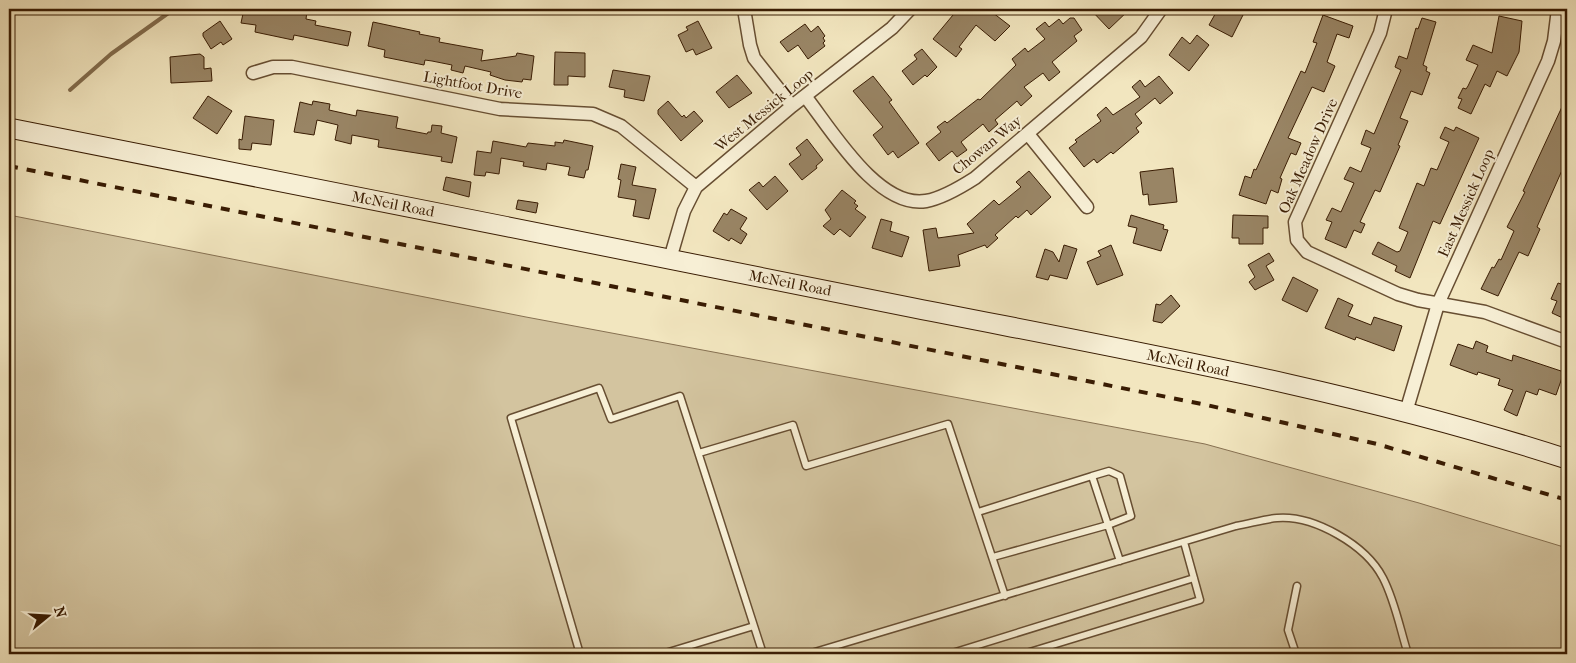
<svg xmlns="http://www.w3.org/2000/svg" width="1576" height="663" font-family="'IM FELL French Canon',serif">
	<rect width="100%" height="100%" fill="#f2e6bf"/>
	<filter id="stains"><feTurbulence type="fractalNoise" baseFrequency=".004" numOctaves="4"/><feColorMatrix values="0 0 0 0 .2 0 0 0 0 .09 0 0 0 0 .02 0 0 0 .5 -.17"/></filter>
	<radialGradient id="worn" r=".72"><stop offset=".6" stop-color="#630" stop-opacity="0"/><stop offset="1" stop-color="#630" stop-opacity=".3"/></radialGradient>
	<path fill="#d3c49f" stroke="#867051" d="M9,215L526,317L1205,444L1419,503L1567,548V654H9Z"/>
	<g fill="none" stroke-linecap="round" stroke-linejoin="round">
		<path stroke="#826c4d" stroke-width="4" d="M70,90L111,54L174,9"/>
	</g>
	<path fill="#998565" stroke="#391c03" d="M244,9H293L307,11L306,19L316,21L315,25L351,32L348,46L294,35L293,40L255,32L256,25L241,23Z
		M958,9H988L1010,26L995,41L976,25L959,47L962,49L956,57L933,39Z
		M1090,9H1130L1109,29Z
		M1218,9H1246L1232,37L1209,25Z
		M1323,15L1353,26L1349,38L1337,34L1327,62L1335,66L1324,92L1312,87L1288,138L1301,143L1296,155L1291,153L1280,178L1282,179L1278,193L1271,190L1266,204L1239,195L1245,176L1251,178L1254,169L1256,170L1301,71L1305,73L1317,43L1313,42Z
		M1499,16L1522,21L1519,52L1507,76L1497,71L1490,87L1485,84L1471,114L1458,108L1462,99L1458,98L1463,88L1466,89L1468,86L1478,65L1466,60L1473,45L1492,53Z
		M1070,18H1074L1082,30L1074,36L1077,41L1052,62L1060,72L1049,81L1043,73L1024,87L1032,96L1021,106L1017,101L995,120L998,124L989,132L983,124L961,142L967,150L957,157L952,151L939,161L926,144L941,132L937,127L945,121L947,123L978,99L980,100L1016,65L1012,59L1025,48L1028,52L1045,39L1036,29L1045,22L1049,27L1059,19L1063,24Z
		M1422,18L1436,22L1423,65L1427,67L1426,71L1430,73L1422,95L1411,91L1400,118L1408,121L1398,145L1400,146L1380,192L1375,190L1360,222L1365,224L1361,233L1354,230L1346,248L1325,239L1332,222L1326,220L1332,208L1341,212L1354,183L1344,179L1350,167L1361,172L1371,148L1361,144L1366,130L1374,134L1401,70L1395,67L1399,56L1407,59L1416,28L1418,29Z
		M220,21L232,39L223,45L221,42L211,49L203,36V33Z
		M698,21L712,48L696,55L693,49L686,52L678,35L688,30L686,27Z
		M373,22L420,32L419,34L440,38L439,42L483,50L481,61L516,56L517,53L534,56L531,80L523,79L522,82L505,80L490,75L491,72L465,66L463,73L451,70L452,65L432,61L425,60L424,65L384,57L385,50L368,46Z
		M805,24L811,32L818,26L825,36L823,38L825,41L823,43L825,46L808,59L798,45L788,52L780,42Z
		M1197,35L1209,45L1189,71L1169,55L1182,37L1190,44Z
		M922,49L937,67L927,77L925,75L913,85L902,71L917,59L914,55Z
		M555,52L585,53V77L568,76V85H554Z
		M200,54L204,57V69L211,68L212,81L171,83L170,57Z
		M613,70L650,76L644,101L624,97L625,90L609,87Z
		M737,75L752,93L729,108L716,92Z
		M873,76L892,100L889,102L919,143L898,158L893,151L888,155L873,135L883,127L853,91Z
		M1159,76L1173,93L1160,104L1155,98L1135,114L1142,123L1136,128L1139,132L1113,154L1111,152L1097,163L1094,159L1084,167L1069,148L1077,142L1075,140L1101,121L1097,115L1106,107L1113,115L1140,97L1132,87L1140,80L1145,87Z
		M208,96L232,111L217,134L193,118Z
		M1567,96V159L1537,227L1540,229L1528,256L1519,252L1498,296L1481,289L1492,267L1494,268L1499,259L1501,260L1514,231L1507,227L1525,192L1523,191Z
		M313,101L330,104L329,110L356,116L357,110L398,117L396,128L427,134L428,132H431L432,125L442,126L441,133L457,137L452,163L441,161L442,157L378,147L379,140L352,135L351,144L335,140L338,125L317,120L314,135L294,132L300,102L312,105Z
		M668,101L682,117L684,115L686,118L694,111L703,121L681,141L658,114V110Z
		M245,116L274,120L271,145L252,143L251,150L239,149V139L242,140Z
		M1445,127L1454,131L1456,127L1479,138L1440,224L1433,221L1410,278L1395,271L1397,266L1372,254L1378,242L1397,252L1400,251L1408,232L1399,228L1417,183L1424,186L1431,168L1437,170L1449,142L1440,138Z
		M807,139L823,160L816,166L817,168L802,180L789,164L801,155L796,148Z
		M564,140L593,146L588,170H586L584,178L568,175L570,167L547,163L546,170L523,166L524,162L501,158L499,174L486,172L485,176L474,175L477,151L491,153L493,141L526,147L528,143L555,146V142L563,143Z
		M621,164L636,167L632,185L656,189L649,219L633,216L636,200L618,197L621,180L618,179Z
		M1173,168L1177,202L1149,205L1148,194L1143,195L1140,172Z
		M1029,171L1051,197L1031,215L1027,210L1018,218L1016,216L995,235L998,238L987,248L985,245L958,255L960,266L929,271L923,230L936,228L938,238L974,233L967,224L994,200L999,205L1021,187L1016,182Z
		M775,176L788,191L767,210L749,190L759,182L763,187Z
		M446,177L471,182L469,197L443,190Z
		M842,190L856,201L854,203L858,206L855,209L866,217L850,237L840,229L834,235L823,226L831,219L825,210Z
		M518,200L538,203L536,213L516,209Z
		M731,209L747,218L740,229L747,234L741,244L731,238L729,241L713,231L724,213L727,215Z
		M1131,215L1164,225L1163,229L1168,230L1161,251L1133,243L1137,228L1128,226Z
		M1233,215L1268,216V228H1263V244H1239V238H1232Z
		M881,219L892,222L890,231L909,237L902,257L872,248Z
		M1064,245L1077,249L1067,279L1050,275L1048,280L1036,277L1045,249L1053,252L1059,262Z
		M1111,245L1123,275L1097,285L1087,262L1101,256L1098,251Z
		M1269,253L1274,261L1266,266L1274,280L1255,290L1249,282L1255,277L1248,265Z
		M1293,277L1318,290L1307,312L1282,300Z
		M1567,279V320L1552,313L1557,301L1551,299L1558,283L1564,285Z
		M1171,295L1180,306L1162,323L1153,321L1156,304L1160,305Z
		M1338,298L1353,305L1348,316L1371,325L1374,317L1402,326L1394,351L1356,337L1355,340L1325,328Z
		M1476,341L1488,346L1486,352L1512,361L1513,355L1564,372L1556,395L1539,389L1537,395L1526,391L1517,416L1504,410L1513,390L1498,385L1500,379L1478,372L1477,375L1450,365L1458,344L1473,349Z"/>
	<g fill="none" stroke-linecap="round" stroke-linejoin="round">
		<g stroke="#674e32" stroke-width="9">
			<path id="lane" d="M699,453L793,425L806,466L948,424L1005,596
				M978,512L1092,476L1108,525L1131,516L1120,476L1109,471L1092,476
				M993,557L1108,525L1120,561
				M580,654L511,418L599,388L611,419L680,396L763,654
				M662,654L754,626
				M808,654L1236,526C1249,524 1264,519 1277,518C1314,515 1366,545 1383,578C1395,601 1400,629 1408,654
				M949,654L1194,578
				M1023,654L1200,600L1184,542
				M1296,654L1288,630L1297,586"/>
		</g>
		<g stroke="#674e32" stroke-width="15">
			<path id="street" d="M744,9L750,45L754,58L792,106
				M1386,9L1380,33L1295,222L1297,240L1307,252L1398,294L1418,300L1485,312L1567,342
				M253,73L273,67H292L500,109L593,114L621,126L696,187
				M805,96C831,129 878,209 926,201C943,198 961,187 975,178L1141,37L1161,9
				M1028,134L1087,207
				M670,259L684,211L696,187L792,106L892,28L910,9
				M1406,412L1438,304L1548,61L1554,41L1558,9"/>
		</g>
		<g stroke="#391c03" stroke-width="21">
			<path id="secondary" d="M9,128C307,187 606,246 904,306C1126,350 1352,389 1567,459"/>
		</g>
		<use href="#lane" stroke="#f7efd5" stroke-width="6"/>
		<use href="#street" stroke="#f7efd5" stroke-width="12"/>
		<use href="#secondary" stroke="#f7efd5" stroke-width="19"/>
		<path stroke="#391c03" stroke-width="4" stroke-dasharray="9 9" stroke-linecap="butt" d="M9,166L1202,404L1377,444L1567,500"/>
	</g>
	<g text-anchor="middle" stroke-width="4" stroke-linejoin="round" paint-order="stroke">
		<g font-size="15" fill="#391c03" stroke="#f7efd5">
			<text transform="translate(473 85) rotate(10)" y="5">Lightfoot Drive</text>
			<text transform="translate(764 110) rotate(-39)" y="5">West Messick Loop</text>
			<text transform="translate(987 145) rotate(-39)" y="5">Chowan Way</text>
			<text transform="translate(1308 156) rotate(-66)" y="5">Oak Meadow Drive</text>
			<text transform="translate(1466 203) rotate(-66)" y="5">East Messick Loop</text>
			<text transform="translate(393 204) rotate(11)" y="5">McNeil Road</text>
			<text transform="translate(790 283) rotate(11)" y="5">McNeil Road</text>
			<text transform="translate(1188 363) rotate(12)" y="5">McNeil Road</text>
		</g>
	</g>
	<rect width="1576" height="663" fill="none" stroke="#f2e6bf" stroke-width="30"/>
	<rect x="10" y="10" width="1556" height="643" fill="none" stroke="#391c03" stroke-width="2.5"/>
	<rect x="15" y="15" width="1546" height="633" fill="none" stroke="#391c03"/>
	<g transform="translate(48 616) rotate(72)" stroke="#f7efd5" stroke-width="4" paint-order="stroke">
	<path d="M0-4L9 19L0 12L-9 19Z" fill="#391c03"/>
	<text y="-8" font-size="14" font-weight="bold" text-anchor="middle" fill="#391c03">N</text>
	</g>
	<rect width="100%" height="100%" filter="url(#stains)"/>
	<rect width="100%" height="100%" fill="url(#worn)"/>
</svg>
